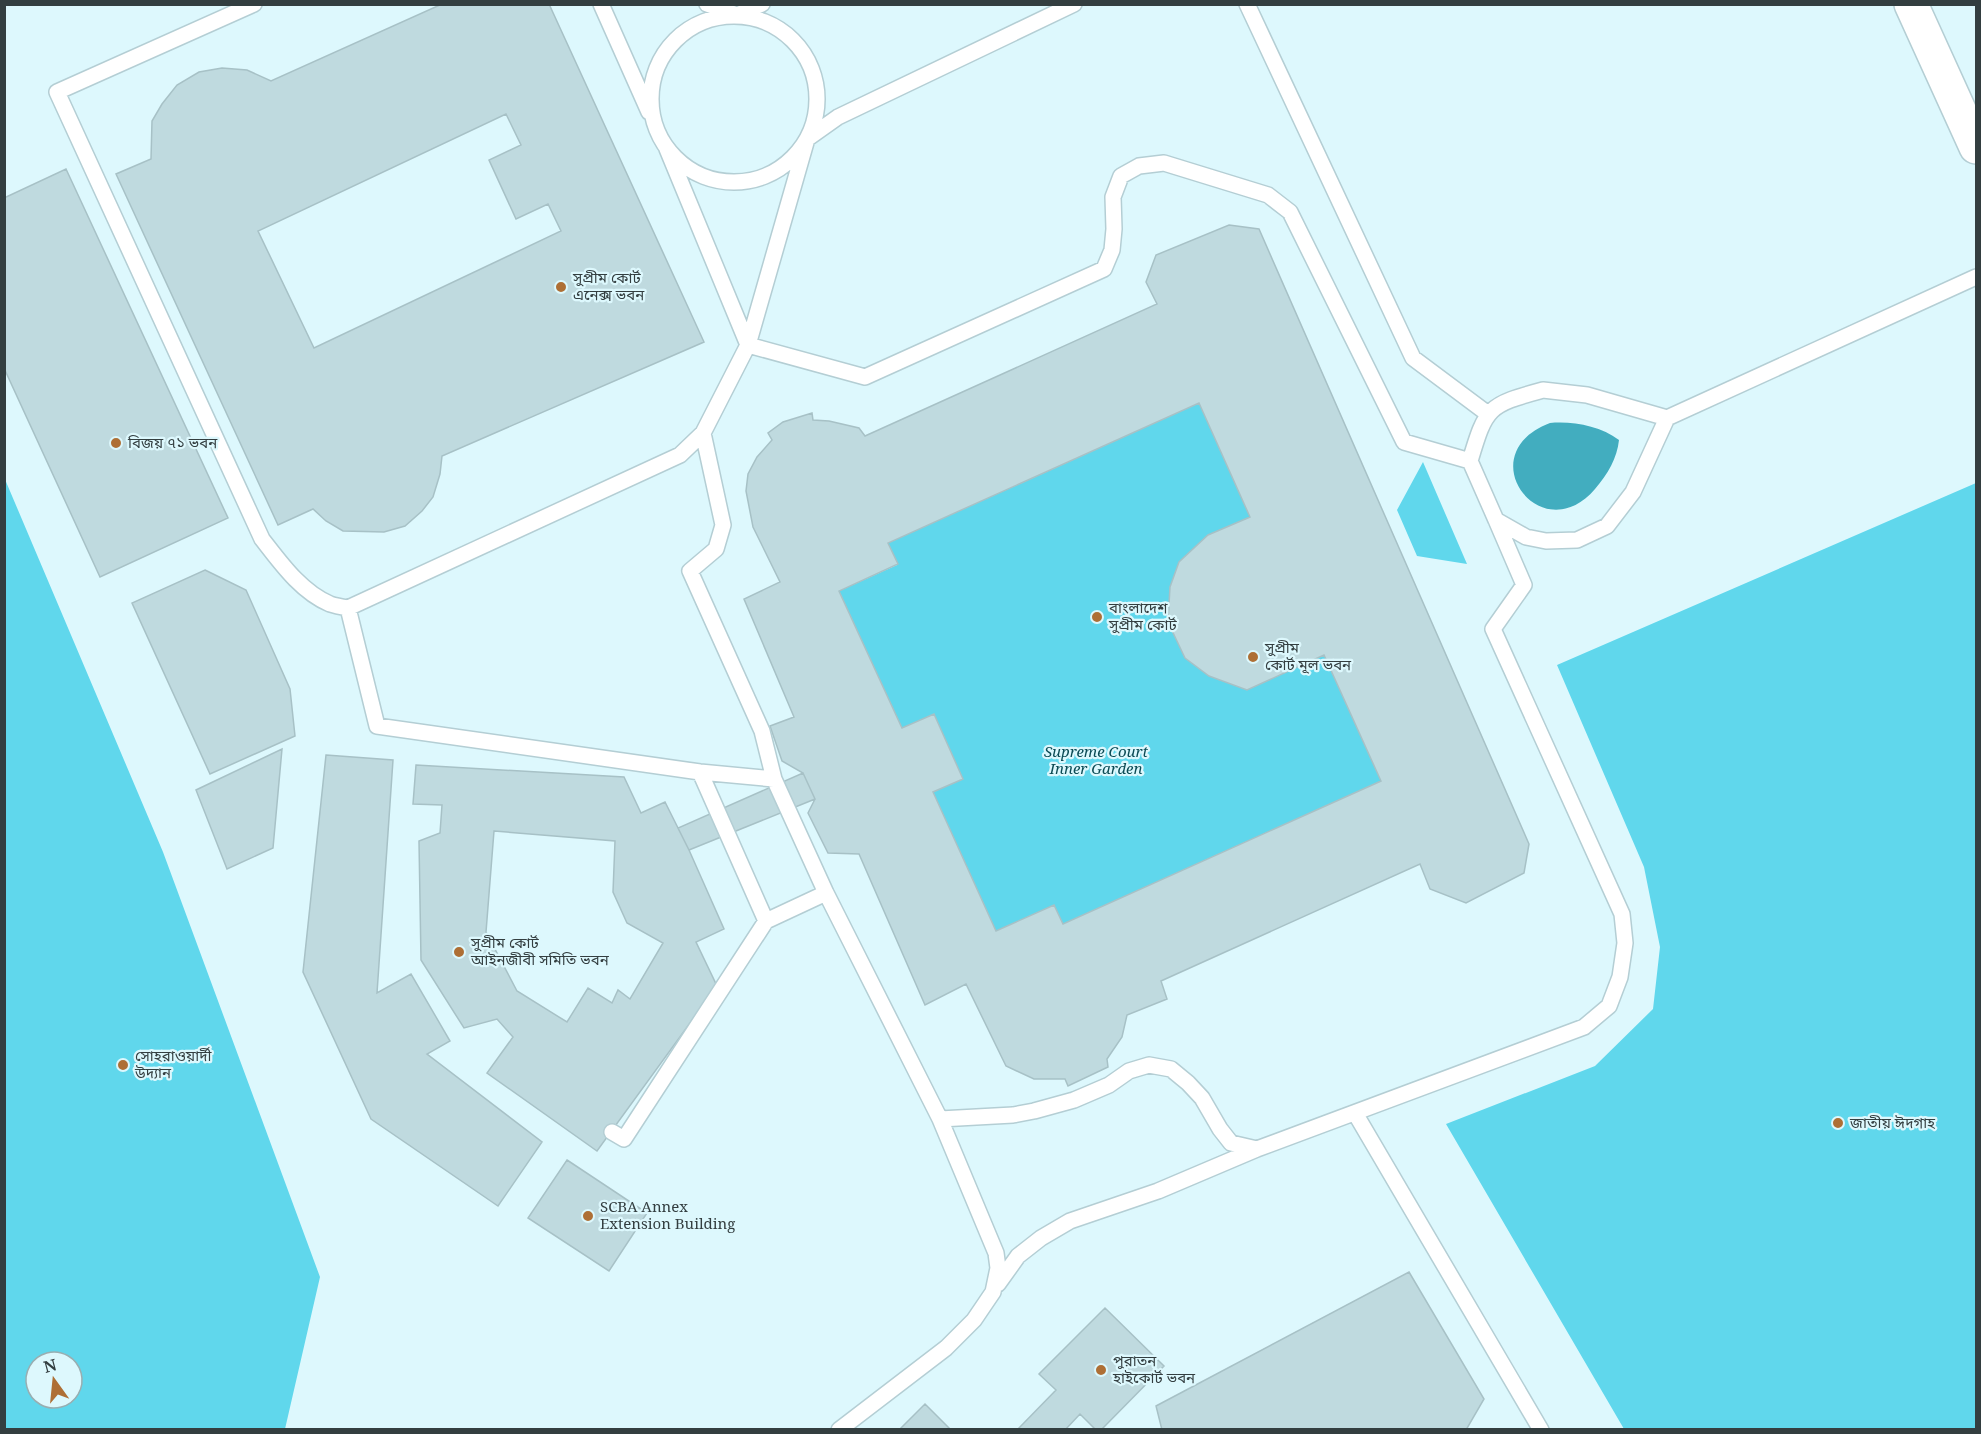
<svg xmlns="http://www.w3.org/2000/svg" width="1981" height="1434" font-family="'Noto Serif','Noto Sans Bengali',serif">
	<rect width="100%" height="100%" fill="#ddf8fd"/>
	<path fill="#60d7ec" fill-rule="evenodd" d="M1199,403L1250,517L1208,535L1179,562L1170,588L1168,622L1185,658L1209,676L1247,690L1324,655L1381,781L1063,924L1054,905L996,931L933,792L963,779L934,714L902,728L839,591L897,565L888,543Z
		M1423,462L1467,564L1417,556L1397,510Z
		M4,477L163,852L320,1277L285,1429H5ZM36,1362H72V1398H36Z
		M1976,483V1429H1624L1446,1124L1595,1066L1653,1009L1660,947L1644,867L1557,665Z"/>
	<path fill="#42adbf" d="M1550,423C1573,421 1600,426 1619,440C1617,458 1608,474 1595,489C1541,552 1468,454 1550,423Z"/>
	<path fill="#bfdadf" stroke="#a7c1c6" stroke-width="1.5" fill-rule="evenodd" d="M442,4H549L704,342L442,456L440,474L433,497L422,511L405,526L384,532L343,531L326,521L313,509L278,525L116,174L151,159L152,121L162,104L177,85L199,72L222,68L247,70L271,81ZM506,114L521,145L489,160L516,219L548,204L561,231L314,348L258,231Z
		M66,169L228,518L100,577L4,368V198Z
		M1229,225L1259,229L1529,844L1524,873L1466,903L1430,889L1420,864L1161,981L1167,999L1127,1015L1122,1037L1107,1059L1108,1067L1068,1086L1065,1079H1034L1006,1066L966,984L925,1005L859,854L828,853L808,813L815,799L803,773L782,761L770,726L794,717L744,599L780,582L753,527L746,491L748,474L757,457L772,440L768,433L783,422L812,413L813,420L829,421L859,428L865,436L1157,304L1146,282L1156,255ZM1199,403L1250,517L1208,535L1179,562L1170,587L1168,622L1185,658L1209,676L1247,690L1324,655L1381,781L1063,924L1054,905L996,931L933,792L963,779L934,714L902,728L839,591L898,564L888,543Z
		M205,570L246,590L290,689L295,736L210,774L132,603Z
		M282,749L273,848L227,869L196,790Z
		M326,755L393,760L377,993L411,974L450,1041L427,1054L542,1142L498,1206L371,1119L303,972Z
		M416,765L624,777L641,813L665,802L689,850L724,929L696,942L717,986L597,1151L487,1073L513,1037L497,1019L464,1028L421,960L419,841L440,833L442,805L413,804ZM494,831L615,841L613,892L627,923L663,943L630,999L618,990L612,1003L588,988L567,1022L517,991L486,932Z
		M803,773L815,799L689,850L678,828Z
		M567,1160L647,1213L609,1271L528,1218Z
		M1409,1272L1484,1399L1466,1430H1162L1156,1406Z
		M1105,1308L1164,1366L1101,1430H1096L1080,1414L1065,1430H1017L1056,1390L1039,1374Z
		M925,1404L951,1430H899Z"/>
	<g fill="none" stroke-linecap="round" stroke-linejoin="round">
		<g stroke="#b4ced4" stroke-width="18">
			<path id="service" d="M254,4L57,92L262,539C280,562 301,592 330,604C336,606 342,607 348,608L680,455L703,433L748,345L807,139L838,117L1074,4
				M601,4L649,112
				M707,4L737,15L762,4
				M1247,4L1413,358L1488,414
				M651 99a83 83 0 1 1 166 0a83 83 0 1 1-166 0Z
				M667,149L748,345L865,377L1104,269L1112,250L1114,229L1113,197L1121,176L1139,166L1164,163L1268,195L1290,212L1404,442L1470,461
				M1543,390L1587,395L1667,418L1633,492L1607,526L1577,540L1546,541L1526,537L1496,520L1470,461C1486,407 1488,405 1543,390Z
				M1667,418L1976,277
				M703,433L723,525L716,549L690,571L762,731L774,779L826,893L940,1119L1013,1115L1034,1111L1074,1100L1109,1085L1129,1071L1149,1065L1171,1069L1188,1083L1202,1098L1220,1129L1231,1143L1257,1149L1584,1027L1609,1006L1620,977L1625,943L1622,914L1493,629L1524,585L1496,520
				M348,608L377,726L700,772L774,779
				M700,772L766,921
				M1355,1113L1541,1430
				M612,1132L624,1139L766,921L826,893
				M998,1284L1018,1256L1041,1238L1070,1221L1158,1191L1257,1149
				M839,1430L946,1348L974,1320L993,1292L998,1268L996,1253L940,1119"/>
		</g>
		<g stroke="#b4ced4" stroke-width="36">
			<path id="trunk" d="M1911,4L1976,147"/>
		</g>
		<use href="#service" stroke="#fff" stroke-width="15"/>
		<use href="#trunk" stroke="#fff" stroke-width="33"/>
	</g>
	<g fill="#ae6f35" stroke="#ddf8fd" stroke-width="2">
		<circle cx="561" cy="287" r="6"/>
		<circle cx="116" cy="443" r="6"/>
		<circle cx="1097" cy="617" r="6"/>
		<circle cx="1253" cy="657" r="6"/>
		<circle cx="459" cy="952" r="6"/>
		<circle cx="123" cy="1065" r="6"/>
		<circle cx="1838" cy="1123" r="6"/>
		<circle cx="588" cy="1216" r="6"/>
		<circle cx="1101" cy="1370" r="6"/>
	</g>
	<g text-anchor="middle" stroke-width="4.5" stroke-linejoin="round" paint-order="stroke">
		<g font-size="15" fill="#333e40" stroke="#ddf8fd" text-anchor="start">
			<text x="573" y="283">সুপ্রীম কোর্ট<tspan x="573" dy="17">এনেক্স ভবন</tspan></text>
			<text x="128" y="448">বিজয় ৭১ ভবন</text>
			<text x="1109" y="613">বাংলাদেশ<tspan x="1109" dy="17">সুপ্রীম কোর্ট</tspan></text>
			<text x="1265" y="653">সুপ্রীম<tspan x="1265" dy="17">কোর্ট মূল ভবন</tspan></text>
			<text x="471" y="948">সুপ্রীম কোর্ট<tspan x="471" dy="17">আইনজীবী সমিতি ভবন</tspan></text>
			<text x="135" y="1061">সোহরাওয়ার্দী<tspan x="135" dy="17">উদ্যান</tspan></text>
			<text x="1850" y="1128">জাতীয় ঈদগাহ</text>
			<text x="600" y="1212">SCBA Annex<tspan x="600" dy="17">Extension Building</tspan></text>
			<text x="1113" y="1366">পুরাতন<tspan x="1113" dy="17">হাইকোর্ট ভবন</tspan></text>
		</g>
		<g font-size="15" font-style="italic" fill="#0b4b55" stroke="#ddf8fd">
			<text x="1096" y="757">Supreme Court<tspan x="1096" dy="17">Inner Garden</tspan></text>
		</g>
	</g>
	<rect width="1981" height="1434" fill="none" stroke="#333e40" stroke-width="12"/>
	<g transform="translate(54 1380) rotate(345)"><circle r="28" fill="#ddf8fd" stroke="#99aeb1" stroke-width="1.5"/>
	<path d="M0-4.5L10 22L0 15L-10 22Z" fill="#ae6f35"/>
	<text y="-9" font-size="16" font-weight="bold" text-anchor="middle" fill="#333e40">N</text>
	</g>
</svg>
